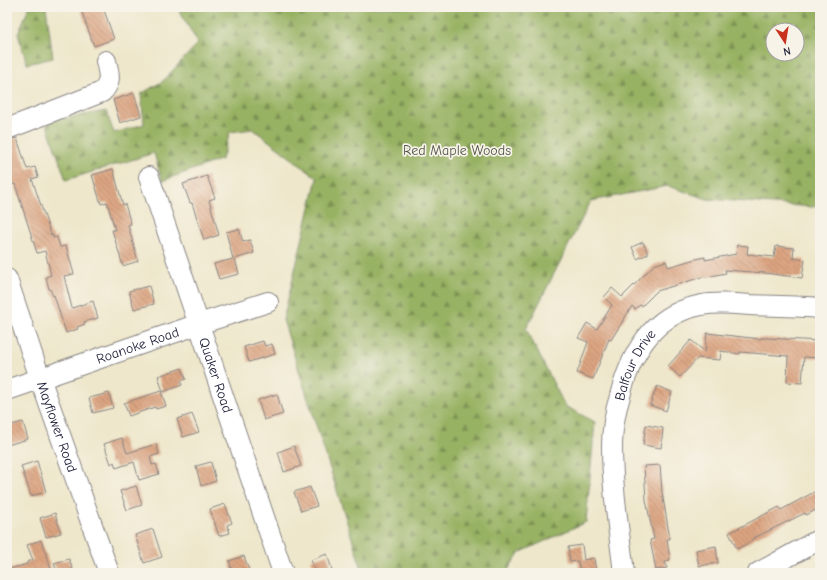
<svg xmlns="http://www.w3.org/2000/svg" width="827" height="580" font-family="'Comic Neue',sans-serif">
	<defs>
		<pattern id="forest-firs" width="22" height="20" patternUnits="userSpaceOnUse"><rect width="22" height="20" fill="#98b263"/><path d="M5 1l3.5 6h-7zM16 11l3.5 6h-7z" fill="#7c9053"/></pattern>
		<pattern id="building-back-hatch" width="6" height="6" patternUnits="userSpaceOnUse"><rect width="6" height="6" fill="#dca481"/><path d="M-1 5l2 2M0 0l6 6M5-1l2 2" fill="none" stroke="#b2856b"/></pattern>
	</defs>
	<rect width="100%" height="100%" fill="#f7f3e8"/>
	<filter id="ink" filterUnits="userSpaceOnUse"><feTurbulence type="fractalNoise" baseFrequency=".025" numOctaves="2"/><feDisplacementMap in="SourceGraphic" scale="8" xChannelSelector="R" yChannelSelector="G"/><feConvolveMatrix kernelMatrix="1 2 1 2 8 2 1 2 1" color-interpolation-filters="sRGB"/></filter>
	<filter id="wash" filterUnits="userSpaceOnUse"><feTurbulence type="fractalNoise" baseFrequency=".012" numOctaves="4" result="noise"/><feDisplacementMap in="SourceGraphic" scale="16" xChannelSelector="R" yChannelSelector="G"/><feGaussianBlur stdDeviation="0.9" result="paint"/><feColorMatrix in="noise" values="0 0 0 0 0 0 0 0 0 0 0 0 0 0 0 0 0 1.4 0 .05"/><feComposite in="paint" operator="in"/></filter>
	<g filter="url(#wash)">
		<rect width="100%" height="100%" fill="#eee7cb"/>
		<path fill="url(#forest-firs)" stroke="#5d6a4f" fill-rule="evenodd" d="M29,7H46L53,58L27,64L18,34Z
			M177,7H820V204L813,207L707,199L668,186L591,201L526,329L565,406L595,422L586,522L519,553L506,573H363L283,320L317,178L253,129L230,132L222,159L162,181L154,153L66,180L46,122L106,111L114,133L144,124L141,94L163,81L198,43ZM773,30H797V54H773Z"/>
		<g id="blocks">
			<path fill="url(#building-back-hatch)" d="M80,7H103L114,39L94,46Z
				M134,93L141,116L120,123L113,100Z
				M17,138L27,169L35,167L38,177L32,179L51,235H53V238L57,237L60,247L66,246L74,274L64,276L72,308L93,301L98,318L84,322L85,324L77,327L78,329L66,333L54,295L53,296L50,289H49L46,277L51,275L45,251L37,253L15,184L7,186V175L12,174L7,158V140Z
				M113,169L123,205L125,204L131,224L128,225L138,261L123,266L112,230H115L107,202L101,204L92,175Z
				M207,176L215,198L209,200L219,235L204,240L192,203H190L183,184Z
				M239,229L243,242L250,240L254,253L235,259L239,274L219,279L214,264L233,259L226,232Z
				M643,242L648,254L637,259L632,247Z
				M737,245L748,246L747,254L774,257L776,246L794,248L793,258L805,260L802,278L765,273L725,270L726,273L706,277L705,276L657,291L642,306L640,305L635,309L632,306L611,340L609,339L593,379L577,373L588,342L578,338L587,323L597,329L612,305L604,297L612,288L622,297L654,265L666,261L668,267L692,260L705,257V260L736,254Z
				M149,286L154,304L134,309L129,291Z
				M707,333L761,339V338H768L819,341L818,358L804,357L802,383L787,382L788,356L740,352V354L721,351L720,360L698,358L680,377L668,366L691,340L705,352Z
				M263,341L265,346L272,344L275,354L249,362L244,347Z
				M182,368L186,379L181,381L182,385L163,392L158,376Z
				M657,386L672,392L666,411L650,405Z
				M161,391L166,406L156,409L155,407L129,416L124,403Z
				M109,393L113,408L93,413L89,398Z
				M277,394L283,414L264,420L258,400Z
				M192,414L199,432L183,437L177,419Z
				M23,422L28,439L7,445V428L12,427L11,425Z
				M646,425L663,428L661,448L643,445Z
				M122,438L127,453L156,444L159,454L150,457L152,465L156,464L159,474L139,480L134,462L116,468L114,462L111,464L104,444Z
				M294,446L301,466L284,472L278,452Z
				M37,461L46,492L31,496L21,466Z
				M211,462L216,481L201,486L196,466Z
				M660,465L662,492L670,539H667L670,560L665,561L667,568L656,570L650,540L654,539L646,500L644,466Z
				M136,486L142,505L127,510L120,491Z
				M310,487L317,506L301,511L294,492Z
				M816,491L820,499V508L806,515L805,513L754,538L748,543L737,549L729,533L779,507L781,510Z
				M225,504L232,523L227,525L230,533L219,536L210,509Z
				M55,513L61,533L46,537L40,518Z
				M153,529L162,557L144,563L135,535Z
				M41,540L51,569L38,573H7V570L27,564V562L33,560L27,545Z
				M582,545L584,560L594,558L596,573H580L578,561L570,562L568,547Z
				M716,546L718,563L699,566L696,550Z
				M327,554L333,573H316L311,560Z
				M244,556L250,573H233L229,561Z
				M69,559L74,573H57L54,563Z"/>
		</g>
	</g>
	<g filter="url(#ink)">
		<use href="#blocks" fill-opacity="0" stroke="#888483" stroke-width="1"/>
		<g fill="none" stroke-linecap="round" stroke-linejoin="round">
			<g stroke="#888483" stroke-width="22">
				<g id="minor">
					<path d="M7,129L102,92C112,82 109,74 106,61"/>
					<path id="s1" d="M149,177L283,573"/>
					<path id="s2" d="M7,279L40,378L109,573"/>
					<path id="s3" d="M7,390L199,324L268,302"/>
					<path id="s4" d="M624,573C619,531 612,489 612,446C612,429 615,412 620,396C631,353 654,313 702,305C718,302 735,304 750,305C774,306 797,306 820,308"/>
					<path d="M758,573L820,539"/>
				</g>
			</g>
			<use href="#minor" stroke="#fff" stroke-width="20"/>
		</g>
	</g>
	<g text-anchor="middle" stroke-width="3.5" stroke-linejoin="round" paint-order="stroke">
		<g font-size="14" fill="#52564b" stroke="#f7f3e8">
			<text x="457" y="155">Red Maple Woods</text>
		</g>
		<g font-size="14" fill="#22223b" stroke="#f7f3e8">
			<text dy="5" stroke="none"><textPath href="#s3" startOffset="138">Roanoke Road</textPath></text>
			<text dy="5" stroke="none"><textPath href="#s4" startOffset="213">Balfour Drive</textPath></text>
			<text dy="5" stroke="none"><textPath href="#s1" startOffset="209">Quaker Road</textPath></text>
			<text dy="5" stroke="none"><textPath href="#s2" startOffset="156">Mayflower Road</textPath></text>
		</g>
	</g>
	<rect width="827" height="580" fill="none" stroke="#f7f3e8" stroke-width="24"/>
	<g transform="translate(785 42) rotate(168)"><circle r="19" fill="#f7f3e8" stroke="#a29fa3"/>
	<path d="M0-3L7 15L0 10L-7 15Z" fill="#c8321e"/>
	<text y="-6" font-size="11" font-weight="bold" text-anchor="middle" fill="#22223b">N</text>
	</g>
</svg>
